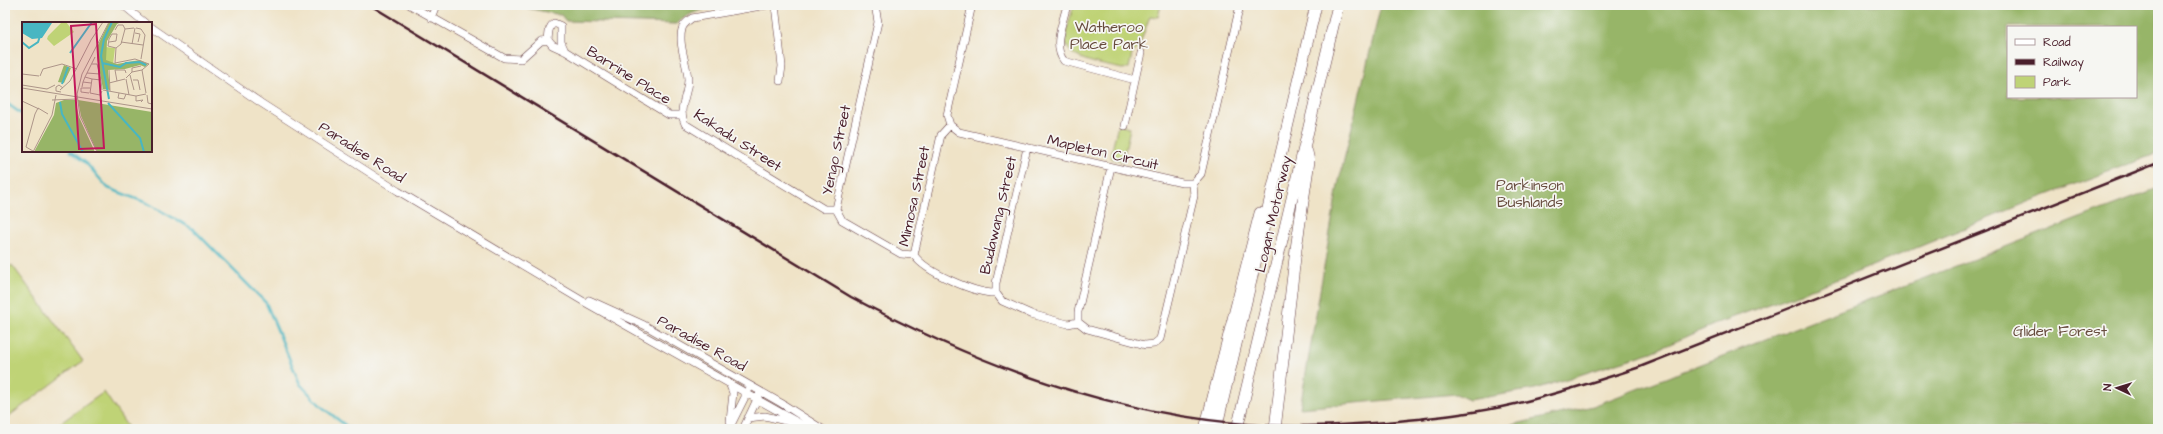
<svg xmlns="http://www.w3.org/2000/svg" width="2163" height="434" font-family="'Architects Daughter',sans-serif">
	<rect width="100%" height="100%" fill="#f6f6f2"/>
	<filter id="ink" filterUnits="userSpaceOnUse"><feTurbulence type="fractalNoise" baseFrequency=".025" numOctaves="2"/><feDisplacementMap in="SourceGraphic" scale="8" xChannelSelector="R" yChannelSelector="G"/><feConvolveMatrix kernelMatrix="1 2 1 2 8 2 1 2 1" color-interpolation-filters="sRGB"/></filter>
	<filter id="wash" filterUnits="userSpaceOnUse"><feTurbulence type="fractalNoise" baseFrequency=".012" numOctaves="4" result="noise"/><feDisplacementMap in="SourceGraphic" scale="16" xChannelSelector="R" yChannelSelector="G"/><feGaussianBlur stdDeviation="0.9" result="paint"/><feColorMatrix in="noise" values="0 0 0 0 0 0 0 0 0 0 0 0 0 0 0 0 0 1.4 0 .05"/><feComposite in="paint" operator="in"/></filter>
	<g filter="url(#wash)">
		<rect width="100%" height="100%" fill="#efe3c7"/>
		<path fill="#bfd376" stroke="#847950" d="M1074,5H1161L1158,17L1150,16L1139,47L1132,54L1129,68L1122,69C1107,65 1067,61 1066,42C1065,31 1071,16 1074,5Z
			M1118,125L1130,128L1123,161L1110,158Z
			M12,265L83,361L5,419V270Z
			M104,392L129,429H52Z"/>
		<path fill="#97b567" stroke="#706a49" fill-rule="evenodd" d="M512,5H736C715,8 692,8 677,24L566,21L561,15Z
			M1381,5H2158V153L2031,201L1855,273L1720,322L1652,352L1535,389L1469,400L1456,394L1300,408L1338,185ZM2008,27H2136V97H2008Z
			M2158,188V429H1494L1593,406Z"/>
		<g fill="none" stroke-linecap="round" stroke-linejoin="round">
			<path stroke="#48b6c2" stroke-width="2.5" d="M5,102L23,115
				M70,151L86,163L108,188L147,203L193,229L266,303L300,384L321,406L350,429
				M2156,429L2158,428"/>
		</g>
	</g>
	<g filter="url(#ink)">
		<g fill="none" stroke-linecap="round" stroke-linejoin="round">
			<g stroke="#633c42" stroke-width="8">
				<path id="minor" d="M123,5L145,23
					M410,5L504,58L521,59L541,41L548,40
					M767,5L692,18C688,21 683,24 682,29C678,45 687,63 688,79C688,96 677,108 685,124L824,209H836
					M775,5L782,66L780,81
					M875,5L878,22L836,209L842,220L901,254L914,255
					M972,5L947,115L950,125L959,132L1182,183H1193L1201,174L1240,5
					M1067,5C1063,22 1052,46 1064,61L1135,80
					M431,18L436,5
					M151,27L261,103L398,191L586,303L810,429
					M565,51L561,42V26L554,23C548,27 549,33 548,40L552,45L565,51L669,115H681
					M950,125L941,135L914,255C925,272 976,294 996,293
					M1125,126L1141,53
					M1027,148L996,283V293L1002,301L1031,314L1068,324L1078,322
					M1111,167L1078,312V322L1087,329L1145,345L1154,344L1160,339L1194,196L1193,183
					M589,300L644,325L781,403L822,429
					M729,383L733,393L730,421
					M748,418L765,416L794,423
					M729,429L749,389
					M743,429L759,395"/>
			</g>
			<g stroke="#633c42" stroke-width="12">
				<path id="highway" d="M1205,429L1260,213
					M1216,429L1316,5
					M1237,429L1338,5
					M1275,429L1296,249L1309,161L1307,152"/>
			</g>
			<use href="#minor" stroke="#fff" stroke-width="7"/>
			<use href="#highway" stroke="#fff" stroke-width="11"/>
			<path stroke="#4a1f2b" stroke-width="2.5" d="M370,5L851,297C980,366 1111,415 1259,425C1305,428 1352,425 1398,421C1437,417 1477,413 1515,404C1557,394 1597,381 1637,368L2158,163"/>
		</g>
	</g>
	<g text-anchor="middle" stroke-width="3.5" stroke-linejoin="round" paint-order="stroke">
		<g font-size="15" fill="#674c3e" stroke="#f6f6f2">
			<text x="1109" y="32">Watheroo<tspan x="1109" dy="17">Place Park</tspan></text>
			<text x="1530" y="190">Parkinson<tspan x="1530" dy="17">Bushlands</tspan></text>
			<text x="2060" y="336">Glider Forest</text>
		</g>
		<g font-size="15" fill="#4a1f2b" stroke="#f6f6f2">
			<text transform="translate(629 75) rotate(32)" y="5">Barrine Place</text>
			<text transform="translate(738 140) rotate(33)" y="5">Kakadu Street</text>
			<text transform="translate(836 150) rotate(-78)" y="5">Yengo Street</text>
			<text transform="translate(362 152) rotate(33)" y="5">Paradise Road</text>
			<text transform="translate(1103 152) rotate(13)" y="5">Mapleton Circuit</text>
			<text transform="translate(914 196) rotate(-78)" y="5">Mimosa Street</text>
			<text transform="translate(1273 214) rotate(-77)" y="5">Logan Motorway</text>
			<text transform="translate(998 215) rotate(-77)" y="5">Budawang Street</text>
			<text transform="translate(702 343) rotate(29)" y="5">Paradise Road</text>
		</g>
	</g>
	<g transform="translate(22 22)">
		<rect width="130" height="130" fill="#efe3c7"/>
		<path d="M40,0H44L52,10L32,24L25,17L26,14ZM83,25L93,26L91,42L82,40Z" fill="#bfd376"/>
		<path d="M87,0H99L95,2L85,19L84,38L95,42L118,38L126,42L123,45L118,43L103,47L86,48L88,68L81,67L75,35L76,23ZM42,43L49,46L42,61L36,60ZM42,78H53L57,95L73,130H12L32,93L34,81ZM56,78L130,90V130H75L59,94Z" fill="#97b567"/>
		<path d="M0,0H36L30,1L20,16L10,17L0,11Z" fill="#48b6c2"/>
		<path fill="none" stroke="#48b6c2" stroke-width="2" d="M0,20L7,26L16,20L18,14M48,31L70,0M80,41L98,45L104,41L118,40L124,43M40,62L46,45M87,77L79,34L82,17L90,0M38,80L40,92L61,130M86,81L118,116L122,130"/>
		<path fill="none" stroke="#ad9589" stroke-width="1" d="M114,6L119,7L123,13L119,37M93,8L96,3H101L103,7M113,11L118,12L116,20M87,20L94,19L95,12H90L87,17L86,24L94,26L99,22L103,7L112,6M99,20L121,23M110,22L113,6M94,26L93,41L113,37L127,42M70,42H75L79,58M87,48L88,69M110,50V46L119,44M65,51L73,35M0,52L17,54M108,53L112,68M18,54L21,47L40,42L55,47M63,55L65,51L78,52M104,56L110,50L120,48M104,57L107,73M111,58H116L118,68M95,59L93,48H103L104,51M61,60L63,55L70,57M87,61L103,57M0,63L25,67L33,63M60,65L61,60L69,61M0,66L130,87M38,68L48,59L69,18L81,0M81,68L114,74L124,72M80,69L78,73L68,71L70,57L79,58L80,68M39,70L34,69V65L37,63L41,66M67,71L59,70V66H68M97,71L96,76L102,77L104,72M124,71L120,48L127,42M125,73L126,81L130,82M114,74V79L121,78L119,80M30,78L55,77M0,79L17,87M11,129L4,125L13,92L16,86L26,92M11,130L30,93L34,73M75,130L58,94L55,72L60,52L87,0"/>
		<path fill="#c2185b" fill-opacity="0.15" stroke="#c2185b" stroke-width="2" d="M74,2L82,126L57,127L49,4Z"/>
		<rect width="130" height="130" fill="none" stroke="#4a1f2b" stroke-width="2"/>
	</g>
	<rect width="2163" height="434" fill="none" stroke="#f6f6f2" stroke-width="20"/>
	<rect x="2007" y="26" width="130" height="72" fill="#f6f6f2" stroke="#b1a0a2"/>
	<rect x="2015" y="39" width="20" height="6" fill="#ffffff" stroke="#b1a0a2"/>
	<text x="2043" y="46" font-size="12" fill="#4a1f2b">Road</text>
	<rect x="2015" y="59" width="20" height="6" fill="#4a1f2b" stroke="#b1a0a2"/>
	<text x="2043" y="66" font-size="12" fill="#4a1f2b">Railway</text>
	<rect x="2015" y="76" width="20" height="12" fill="#bfd376" stroke="#b1a0a2"/>
	<text x="2043" y="86" font-size="12" fill="#4a1f2b">Park</text>
	<g transform="translate(2117 388) rotate(274)" stroke="#f6f6f2" stroke-width="3" paint-order="stroke">
	<path d="M0-3L7 15L0 10L-7 15Z" fill="#4a1f2b"/>
	<text y="-6" font-size="11" font-weight="bold" text-anchor="middle" fill="#4a1f2b">N</text>
	</g>
</svg>
